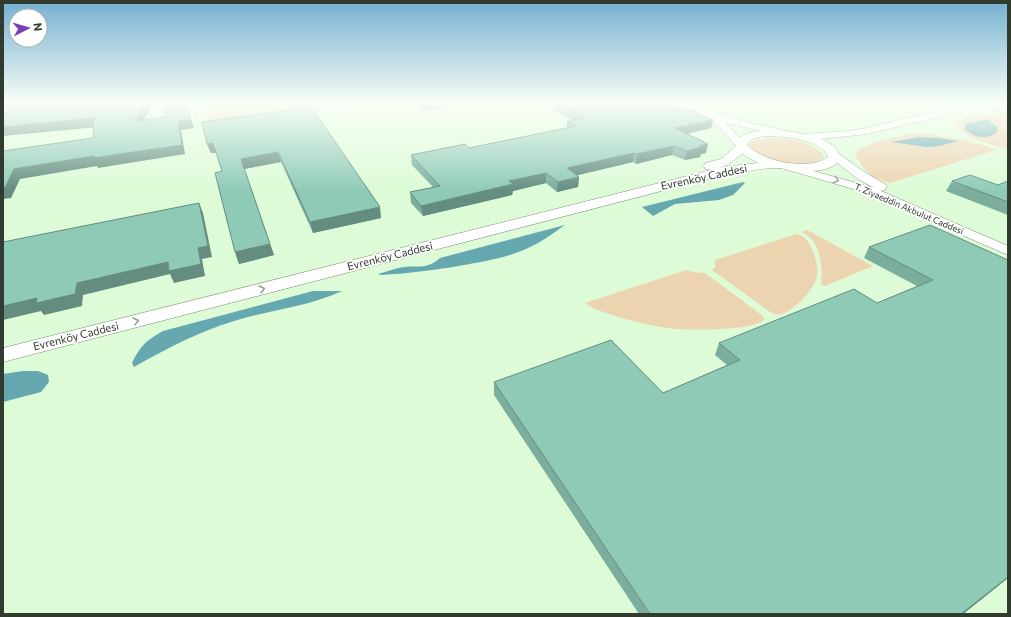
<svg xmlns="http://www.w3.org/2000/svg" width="1011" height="617" font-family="Commissioner,sans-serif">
	<rect width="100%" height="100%" fill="#effeeb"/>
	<path fill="#dcfbd6" d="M3,104H1008V614H3Z"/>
	<path fill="#edd4b1" d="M203,104H341L222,123L209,121Z
		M1008,109V148C995,147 969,139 960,130C957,128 957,124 956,121Z
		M922,133C948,137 971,140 996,150L890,183C872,178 865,173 856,156L858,149C878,141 900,134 922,133Z
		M767,138C786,138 809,139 823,154V158C812,167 785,166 772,161C764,158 757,153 750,149L749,145L752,141Z
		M807,230L873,266L825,286L821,284C823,266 821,241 802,232Z
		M797,234C806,237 810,243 813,252C816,260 818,267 817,276C814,290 796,309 782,314C780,315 776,314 773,314L712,270L715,267V260Z
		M686,270L693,272L705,273L763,316L764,320C750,331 695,330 676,329C655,327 600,315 585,303Z"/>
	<path fill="#66a8af" d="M987,119L997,127L998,132C986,140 976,139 965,129V124Z
		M919,137L939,138L958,141L939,146L927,147L891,142Z
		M743,182L745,183L733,195L719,200L675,204L653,216L642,207Z
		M565,225C552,234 540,243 526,249C510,256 492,260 475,263C444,269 413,273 381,275L378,274C386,272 395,268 404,267C419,265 426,270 440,258Z
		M313,291H342C312,305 279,309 248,317C208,327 169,347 134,367L132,363C141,345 146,341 163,331Z
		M23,371H38L48,375L49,382L41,392L3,402V374Z"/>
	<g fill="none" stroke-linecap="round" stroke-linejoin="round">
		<g stroke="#788f73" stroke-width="1">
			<path id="service" d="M194,104H198L203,121L207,123L212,124V126C197,126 197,116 194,104Z
				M344,104H354L299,114L297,113Z"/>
		</g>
		<g stroke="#788f73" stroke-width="1">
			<path id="tertiary" d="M678,104H691L737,120L791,132L792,134L787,137L726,123L746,145L745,147H737L721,129L713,122L712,119Z
				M835,153L839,154L866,173L885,184L887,187L885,190L881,191L1008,246V255L872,196L850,188L781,168L779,166L781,164L785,163L874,188L858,179L831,158L829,156L831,154Z"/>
		</g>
		<g stroke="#788f73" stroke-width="1">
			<path id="secondary" d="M964,104H983L982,106L975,108L990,104H1008V106L966,116L962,115L961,113L962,111L867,134L821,139C831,143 838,148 841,158C827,179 796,168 776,168C759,168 740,173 723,175L3,362V348L723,167L758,163L742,154C732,162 719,172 705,169L704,166L705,163L721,159L735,147L740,137L749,133L766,130H780L805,134L848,131L867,128ZM766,136C782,136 823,139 828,157C810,171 763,162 747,145C750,138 758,137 766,136Z"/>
		</g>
		<use href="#service" fill="#fff" fill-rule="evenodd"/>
		<use href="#tertiary" fill="#fff" fill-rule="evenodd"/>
		<use href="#secondary" fill="#fff" fill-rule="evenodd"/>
	</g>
	<path fill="#7bae9d" d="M414,104H465L422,111Z
		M553,104H651L658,107L671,109L713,120L711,128L687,134L706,153L701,154L700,157L685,160L672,155L636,164L633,162L577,175L579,177L578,187L557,192L546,183L513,191L512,195L423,216L411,203L410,192L433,187L412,165L411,155L469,148L567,128V121L572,120L553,110Z
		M306,108L381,218L313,233L281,162L244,169L274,255L239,264L235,252L222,171L216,153H211L207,144Z
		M952,181L998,185L1008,181V215L946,191Z
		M869,247L1008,260V578L963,614H639L494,395V382L663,393L727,365L715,355L719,343L877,303L917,286L864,258Z"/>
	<path fill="#648d80" d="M145,104H153L138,130L134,121Z
		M421,104H465L422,111Z
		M94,118L98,127L3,136V127Z
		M191,119L194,128L181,130L185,154L98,168L97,166L20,179L11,198L3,199V188L14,169L178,121Z
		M713,120L711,128L673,137L675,128Z
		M213,143L216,153H211L207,144Z
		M708,144L706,153L701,154L700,157L685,160L687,151L699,146Z
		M674,146L672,155L636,164L637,154Z
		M278,152L281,162L244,169L241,159Z
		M634,153L633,162L566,178L567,168Z
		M546,173V183L513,191L512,195L423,216L421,206L509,181Z
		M579,177L578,187L557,192L558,182Z
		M199,203L203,213L212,257L202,259L205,276L174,283L170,274L83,295L82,306L44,315L41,311L3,320V306L77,283L198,248Z
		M380,207L381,218L313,233L310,222Z
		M270,244L274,255L239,264L235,252Z
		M1008,577V578L963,614H961Z"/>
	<path fill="#8fcab7" stroke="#648d80" d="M3,104H145L134,121L166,117L164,104H185L191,119L178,121L182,145L93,158L94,156L14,169L5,188H3V151L93,138L94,118L3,127Z
		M559,104H651L658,107L664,106L671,109L683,107L713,120L675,128L708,144L699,146L702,147L687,151L674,146L637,154L634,153L567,168L579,177L558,182L546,173L509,181L513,184L421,206L410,192L440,186L411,155L465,144L469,148L576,126L567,121L584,118Z
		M306,108L309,112L314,111L380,207L310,222L278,152L241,159L270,244L235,252L215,173L222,171L213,143L207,144L202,122Z
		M970,175L998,185L1008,181V202L952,181Z
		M199,203L208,246L198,248L201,264L169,271L168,262L77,283L75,294L36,303L37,298L3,306V242Z
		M930,225L1008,260V577L961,614H650L494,382L611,340L663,393L740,360L719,343L854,289L877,303L933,280L869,247Z"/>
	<defs><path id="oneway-chevron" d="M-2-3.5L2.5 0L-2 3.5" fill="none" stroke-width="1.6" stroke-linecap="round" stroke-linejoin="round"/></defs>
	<g stroke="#989d97">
		<use href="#oneway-chevron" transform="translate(836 180) rotate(16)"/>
		<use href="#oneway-chevron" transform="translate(262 289) rotate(-14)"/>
		<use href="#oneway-chevron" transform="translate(136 321) rotate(-14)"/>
	</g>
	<linearGradient id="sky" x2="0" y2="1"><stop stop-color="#74afd1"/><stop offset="0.54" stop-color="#f8fff6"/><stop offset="1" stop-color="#f8fff6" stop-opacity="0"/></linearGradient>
	<rect width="1011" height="191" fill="url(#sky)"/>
	<g text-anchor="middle" stroke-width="3.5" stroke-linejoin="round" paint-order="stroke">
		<g font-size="9" fill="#313b2f" stroke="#fff">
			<text transform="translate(909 209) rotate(23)" y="3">T. Ziyaeddin Akbulut Caddesi</text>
		</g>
		<g font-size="11" fill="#313b2f" stroke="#fff">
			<text transform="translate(704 177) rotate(-12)" y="4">Evrenköy Caddesi</text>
			<text transform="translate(390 256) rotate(-14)" y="4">Evrenköy Caddesi</text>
			<text transform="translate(76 336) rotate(-14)" y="4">Evrenköy Caddesi</text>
		</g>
	</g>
	<rect width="1011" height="617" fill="none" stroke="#313b2f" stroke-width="8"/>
	<g transform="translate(28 28) rotate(84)"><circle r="19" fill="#ffffff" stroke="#adb1ac"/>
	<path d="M0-3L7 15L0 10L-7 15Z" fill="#7741b8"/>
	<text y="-6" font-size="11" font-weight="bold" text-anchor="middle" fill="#313b2f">N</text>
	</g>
</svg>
